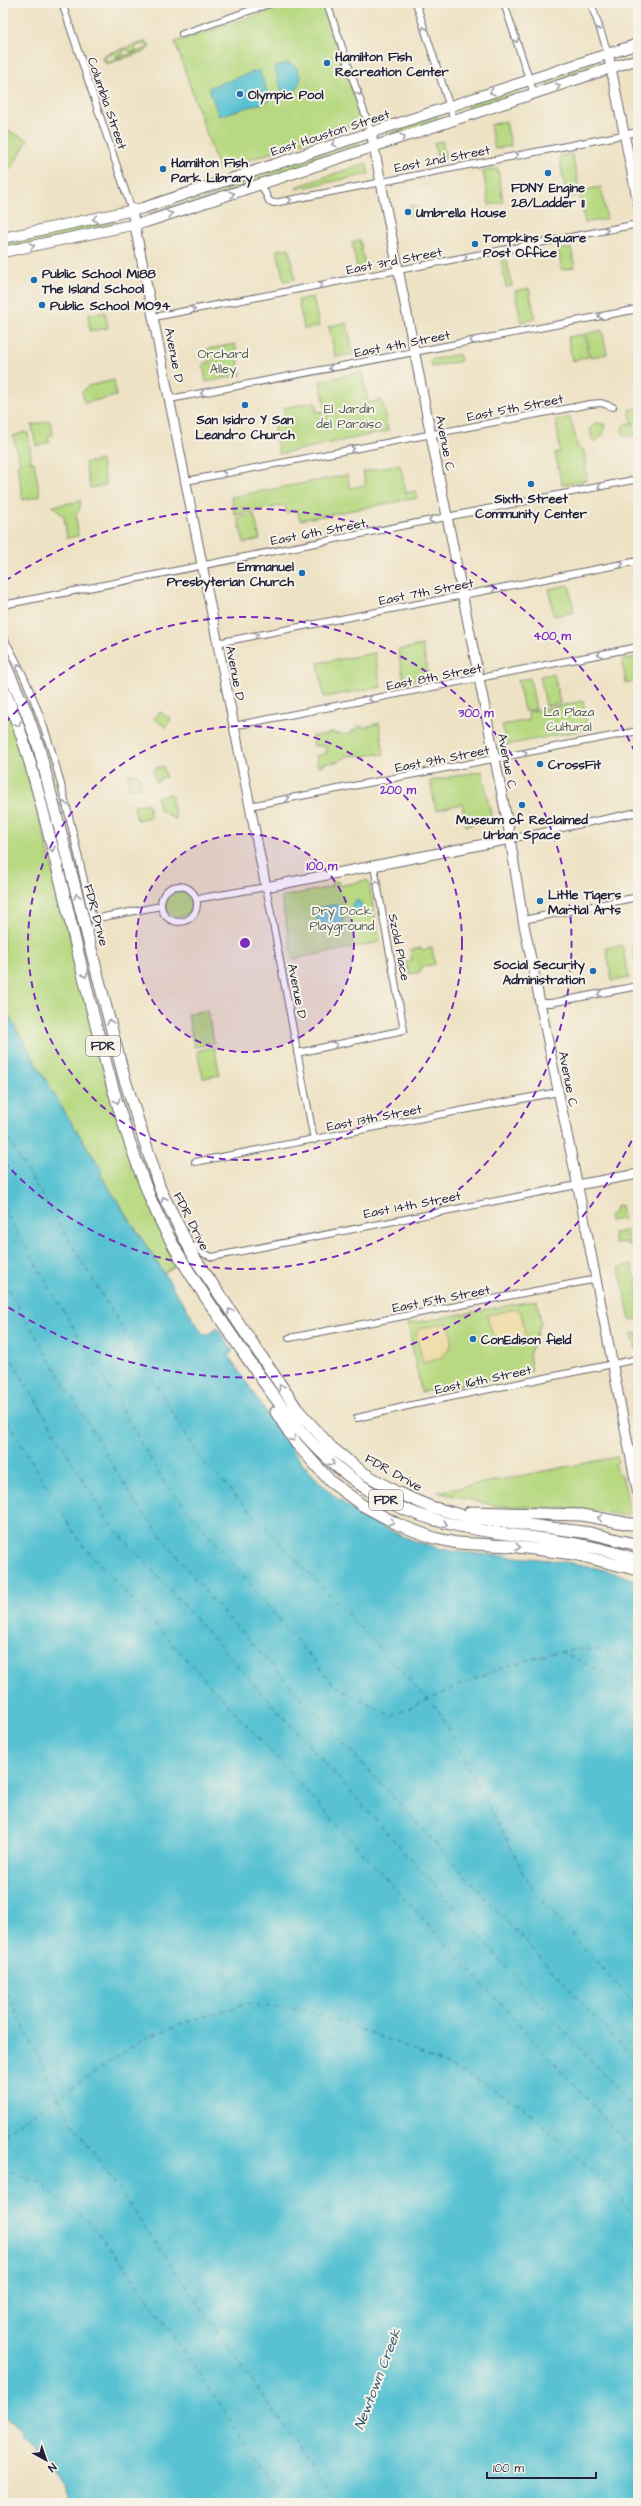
<svg xmlns="http://www.w3.org/2000/svg" width="641" height="2506" font-family="'Architects Daughter',sans-serif">
	<rect width="100%" height="100%" fill="#f7f3e8"/>
	<filter id="ink" filterUnits="userSpaceOnUse"><feTurbulence type="fractalNoise" baseFrequency=".025" numOctaves="2"/><feDisplacementMap in="SourceGraphic" scale="8" xChannelSelector="R" yChannelSelector="G"/><feConvolveMatrix kernelMatrix="1 2 1 2 8 2 1 2 1" color-interpolation-filters="sRGB"/></filter>
	<filter id="wash" filterUnits="userSpaceOnUse"><feTurbulence type="fractalNoise" baseFrequency=".012" numOctaves="4" result="noise"/><feDisplacementMap in="SourceGraphic" scale="16" xChannelSelector="R" yChannelSelector="G"/><feGaussianBlur stdDeviation="0.9" result="paint"/><feColorMatrix in="noise" values="0 0 0 0 0 0 0 0 0 0 0 0 0 0 0 0 0 1.4 0 .05"/><feComposite in="paint" operator="in"/></filter>
	<g filter="url(#wash)">
		<rect width="100%" height="100%" fill="#eee2c4"/>
		<path fill="#b7d981" stroke="#6c7e5e" fill-rule="evenodd" d="M294,3H322L363,122L219,170L175,42Z
			M143,42H147L150,45L146,51L107,64L102,60L104,55ZM145,44L148,46L145,49L108,61L105,60L106,56L114,53L116,57L123,54L122,51L128,49L130,52H135L136,46Z
			M595,63L597,70L548,86L547,79Z
			M517,88L519,95L469,112L467,105Z
			M436,115L438,120L418,129L389,139V134Z
			M506,121L511,146L495,149L490,125Z
			M7,130L28,140L11,169L3,165V136Z
			M357,141L360,149L152,217L151,213L179,204L191,196Z
			M442,141L446,159L438,160L434,143Z
			M572,154L580,191L601,187L607,219L585,223L580,195L567,197L559,156Z
			M366,163L369,174L296,189V187Z
			M498,169L503,202L489,205L483,171Z
			M407 211a6 6 0 1 1 12 0a6 6 0 1 1-12 0Z
			M114,220L115,223L89,229L77,234L3,249V242Z
			M360,240L365,267L357,268L352,242Z
			M289,248L295,279L284,281L277,250Z
			M571,248L575,267L562,270L558,250Z
			M507,260L512,286L506,287L501,261Z
			M529,288L535,319L521,322L515,291Z
			M313,297L319,326L304,329L298,300Z
			M105,312L108,328L90,331L88,315Z
			M347,323L353,354L335,357L329,326Z
			M602,330L607,354L591,357L586,334Z
			M584,334L589,357L572,361L568,337Z
			M235,344L241,375L206,382L203,364L210,362L207,349Z
			M459,354L461,361L432,367L430,360Z
			M362,372L368,403L382,400L388,431L279,454L273,422L286,418L283,408L315,402L317,412L326,411L320,381Z
			M114,380L116,396L84,403L82,392L88,386Z
			M638,408V422L632,423L629,410Z
			M570,417L578,448L584,451L587,480L562,485L555,453L560,452L556,420Z
			M50,421L53,435L48,436L50,442L36,446L32,425Z
			M595,423L605,424L603,434L596,442L592,440L590,428Z
			M622 430a7 7 0 1 1 14 0a7 7 0 1 1-14 0Z
			M25,432L28,433L31,454L30,462H34L40,496L23,500L17,465L20,464L13,436Z
			M101,460L106,485L90,488L85,463Z
			M400,464L406,493L415,491L417,498L300,520L297,510L287,513L285,505L235,515L231,497L347,475L350,488L366,485L363,472Z
			M81,501L80,509L76,515L78,536L67,538L64,517L53,506Z
			M254,514L260,539L244,543L238,518Z
			M569,585L574,612L554,616L549,589Z
			M422,645L429,677L404,682L398,650Z
			M375,653L381,687L324,697L318,663Z
			M635,657L638,681L626,683L622,660Z
			M554,674L560,703L546,706L540,676Z
			M530,678L536,709L524,711L518,680Z
			M3,698L20,747L39,816L108,1087L178,1264L164,1273L100,1174L102,1170L62,1108L3,1006Z
			M583,701L588,729L506,745L502,725L529,720L528,712Z
			M160,712L171,719L166,727L154,719Z
			M379,723L384,754L378,755L377,753L362,757L361,755L345,756V758L339,760V762L324,763V765L318,766L316,756L327,753L325,746H314L312,736L328,735V733L334,732V735L340,733L341,735L351,734V731L357,730L356,727L362,726L363,728Z
			M163,766L166,777L160,778V781L156,782L153,772L156,768Z
			M482,771L492,820L466,826L462,804L436,810L430,781Z
			M135,774L139,776L141,787L130,789L127,775Z
			M171,794L176,820L159,809L157,797Z
			M148,803L151,817L137,820L134,806Z
			M368,880L380,942L293,959L281,897L331,887V883L338,881L339,886Z
			M166 904a13 13 0 1 1 26 0a13 13 0 1 1-26 0Z
			M622,945L629,978L612,981L606,948Z
			M638,945V970L632,947Z
			M421,948L422,950L432,948L435,964L421,967V972L409,974L406,962L412,961L410,950Z
			M207,1010L214,1043L194,1047L188,1014Z
			M214,1047L220,1075L203,1078L197,1051Z
			M621,1205L623,1219L610,1221L609,1216L615,1211L616,1206Z
			M626,1231L629,1246L624,1242L615,1244L613,1233Z
			M632,1265L635,1277H638V1319L630,1320L619,1267Z
			M537,1300L541,1323L529,1355L532,1371L421,1392L408,1324Z
			M638,1332V1349L636,1350L632,1333Z
			M617,1457L618,1461L615,1465C616,1471 619,1471 621,1476C625,1483 631,1509 627,1516L582,1509L497,1506L437,1492Z"/>
		<path fill="#eeda9e" stroke="#887e6c" d="M517,1309L521,1312L526,1341C503,1352 490,1336 487,1315Z
			M447,1323C460,1346 444,1360 423,1363L416,1334L419,1329Z"/>
		<path fill="#58c2d3" stroke="#3d7287" d="M287,63L296,67L301,78L295,92L286,96L283,94L274,67Z
			M259,70L270,99L269,101L219,116L209,89L210,87Z
			M352 906a5 5 0 1 1 10 0a5 5 0 1 1-10 0Z
			M340,904L344,924L319,929L315,908Z
			M3,1006L62,1108L102,1170L100,1174L203,1334L207,1335L217,1328L233,1351L229,1354L230,1358C280,1430 309,1497 395,1533C416,1542 437,1549 459,1552C523,1559 576,1557 638,1581V2503H70L64,2485L45,2456L21,2436L22,2432L3,2415Z"/>
		<g fill="none" stroke-linecap="round" stroke-linejoin="round">
			<path stroke="#355a70" stroke-width="1" stroke-dasharray="5 4" stroke-linecap="butt" d="M3,1131L201,1459L438,1710L534,1892L638,2008
				M3,1208L163,1480L334,1685L391,1716C453,1690 575,1622 638,1661
				M3,1281L134,1501L211,1599L638,2064
				M3,1345L107,1520L638,2113
				M3,1413L79,1541L638,2155
				M560,1651L638,1690
				M638,1665L634,1669L633,1682L638,1688
				M3,1985L67,2115L337,2503
				M3,2134L142,2040L183,2023L245,2004L309,2011L400,2044L466,2074L522,2106L601,2179L638,2219
				M3,2168L40,2183L86,2219L132,2275L287,2503"/>
		</g>
	</g>
	<g filter="url(#ink)">
		<g fill="none" stroke-linecap="round" stroke-linejoin="round">
			<g stroke="#69656b" stroke-width="8">
				<path id="street" d="M62,3L132,211
					M327,3L371,132
					M416,3L454,120
					M504,3L534,94
					M591,3L608,53
					M182,34L272,3
					M261,184L269,201L274,203L638,132
					M154,317L638,224
					M170,399L638,309
					M186,481L590,404L601,403L613,407
					M3,605L638,479
					M3,637C54,722 70,825 93,919L161,906
					M217,643L638,561
					M233,726L638,647
					M249,806L638,731
					M510,839L638,812
					M161 904a18 18 0 1 1 36 0a18 18 0 1 1-36 0Z
					M196,899L266,887L314,1140
					M523,920L638,897
					M540,1003H551L638,986
					M297,1053L404,1030L374,867
					M195,1162L558,1092
					M197,1245L203,1253L212,1257L577,1185
					M289,1338L597,1279
					M357,1418L412,1405L638,1359"/>
			</g>
			<g stroke="#69656b" stroke-width="11">
				<path id="secondary" d="M608,53L638,203
					M371,132L508,825L523,920L580,1197L638,1495
					M132,211L266,887L510,839
					M577,1185L638,1174"/>
			</g>
			<g stroke="#69656b" stroke-width="12">
				<path id="primary" d="M3,238L143,208L638,44
					M3,252L146,222L638,59"/>
			</g>
			<g stroke="#69656b" stroke-width="13">
				<path id="highway" d="M3,660L26,711L39,748L124,1077L160,1189L194,1257L297,1409L331,1447L362,1472L396,1492L431,1507L468,1517L590,1533L638,1545
					M3,688C26,738 38,793 52,846C82,963 106,1089 151,1200C174,1255 210,1303 243,1352C284,1413 324,1469 391,1503C469,1542 557,1530 638,1560
					M276,1412L296,1443L331,1482L362,1505L397,1524L434,1538L457,1543L510,1546L574,1554L638,1570
					M470,1512L582,1515L630,1524H638"/>
			</g>
			<use href="#street" stroke="#fff" stroke-width="6"/>
			<use href="#secondary" stroke="#fff" stroke-width="9"/>
			<use href="#primary" stroke="#fff" stroke-width="10"/>
			<use href="#highway" stroke="#fff" stroke-width="11"/>
		</g>
		<defs><path id="oneway-chevron" d="M-2-3.5L2.5 0L-2 3.5" fill="none" stroke-width="1.6" stroke-linecap="round" stroke-linejoin="round"/></defs>
		<g stroke="#9c9ca7">
			<use href="#oneway-chevron" transform="translate(600 28) rotate(71)"/>
			<use href="#oneway-chevron" transform="translate(424 29) rotate(-108)"/>
			<use href="#oneway-chevron" transform="translate(516 40) rotate(72)"/>
			<use href="#oneway-chevron" transform="translate(558 86) rotate(-18)"/>
			<use href="#oneway-chevron" transform="translate(492 92) rotate(162)"/>
			<use href="#oneway-chevron" transform="translate(359 93) rotate(71)"/>
			<use href="#oneway-chevron" transform="translate(403 137) rotate(-18)"/>
			<use href="#oneway-chevron" transform="translate(334 144) rotate(162)"/>
			<use href="#oneway-chevron" transform="translate(516 155) rotate(-11)"/>
			<use href="#oneway-chevron" transform="translate(232 194) rotate(-18)"/>
			<use href="#oneway-chevron" transform="translate(289 200) rotate(-11)"/>
			<use href="#oneway-chevron" transform="translate(170 214) rotate(-18)"/>
			<use href="#oneway-chevron" transform="translate(95 219) rotate(169)"/>
			<use href="#oneway-chevron" transform="translate(606 230) rotate(-11)"/>
			<use href="#oneway-chevron" transform="translate(32 246) rotate(-11)"/>
			<use href="#oneway-chevron" transform="translate(465 257) rotate(-11)"/>
			<use href="#oneway-chevron" transform="translate(320 285) rotate(-11)"/>
			<use href="#oneway-chevron" transform="translate(193 310) rotate(-11)"/>
			<use href="#oneway-chevron" transform="translate(600 316) rotate(169)"/>
			<use href="#oneway-chevron" transform="translate(472 341) rotate(169)"/>
			<use href="#oneway-chevron" transform="translate(331 368) rotate(169)"/>
			<use href="#oneway-chevron" transform="translate(203 393) rotate(169)"/>
			<use href="#oneway-chevron" transform="translate(352 449) rotate(-11)"/>
			<use href="#oneway-chevron" transform="translate(224 474) rotate(-11)"/>
			<use href="#oneway-chevron" transform="translate(600 487) rotate(169)"/>
			<use href="#oneway-chevron" transform="translate(431 520) rotate(169)"/>
			<use href="#oneway-chevron" transform="translate(621 564) rotate(-11)"/>
			<use href="#oneway-chevron" transform="translate(493 589) rotate(-11)"/>
			<use href="#oneway-chevron" transform="translate(256 635) rotate(-11)"/>
			<use href="#oneway-chevron" transform="translate(600 654) rotate(169)"/>
			<use href="#oneway-chevron" transform="translate(19 667) rotate(-113)"/>
			<use href="#oneway-chevron" transform="translate(371 699) rotate(169)"/>
			<use href="#oneway-chevron" transform="translate(18 724) rotate(70)"/>
			<use href="#oneway-chevron" transform="translate(525 753) rotate(-11)"/>
			<use href="#oneway-chevron" transform="translate(287 798) rotate(-11)"/>
			<use href="#oneway-chevron" transform="translate(64 804) rotate(-104)"/>
			<use href="#oneway-chevron" transform="translate(52 849) rotate(76)"/>
			<use href="#oneway-chevron" transform="translate(377 883) rotate(-101)"/>
			<use href="#oneway-chevron" transform="translate(77 896) rotate(-104)"/>
			<use href="#oneway-chevron" transform="translate(85 975) rotate(76)"/>
			<use href="#oneway-chevron" transform="translate(600 994) rotate(169)"/>
			<use href="#oneway-chevron" transform="translate(110 1022) rotate(-104)"/>
			<use href="#oneway-chevron" transform="translate(335 1045) rotate(-11)"/>
			<use href="#oneway-chevron" transform="translate(117 1101) rotate(74)"/>
			<use href="#oneway-chevron" transform="translate(164 1199) rotate(-113)"/>
			<use href="#oneway-chevron" transform="translate(230 1311) rotate(-124)"/>
			<use href="#oneway-chevron" transform="translate(281 1387) rotate(-125)"/>
			<use href="#oneway-chevron" transform="translate(293 1439) rotate(55)"/>
			<use href="#oneway-chevron" transform="translate(332 1463) rotate(40)"/>
			<use href="#oneway-chevron" transform="translate(600 1518) rotate(-170)"/>
			<use href="#oneway-chevron" transform="translate(392 1522) rotate(24)"/>
			<use href="#oneway-chevron" transform="translate(445 1524) rotate(15)"/>
			<use href="#oneway-chevron" transform="translate(518 1547) rotate(5)"/>
		</g>
	</g>
	<circle cx="245" cy="943" r="109" fill="#7b2cbf" fill-opacity=".12"/>
	<g fill="none" stroke="#7b2cbf" stroke-width="2" stroke-dasharray="7 5">
		<circle cx="245" cy="943" r="109"/>
		<circle cx="245" cy="943" r="217"/>
		<path d="M5 723A326 326 0 1 1 5 1163"/>
		<path d="M637 1130A434 434 0 0 1 5 1305M5 581A434 434 0 0 1 637 756"/>
	</g>
	<g fill="#1f6fb2" stroke="#f7f3e8" stroke-width="1.5">
		<circle cx="327" cy="63" r="4"/>
		<circle cx="240" cy="94" r="4"/>
		<circle cx="163" cy="169" r="4"/>
		<circle cx="548" cy="173" r="4"/>
		<circle cx="408" cy="212" r="4"/>
		<circle cx="475" cy="244" r="4"/>
		<circle cx="34" cy="280" r="4"/>
		<circle cx="42" cy="305" r="4"/>
		<circle cx="245" cy="405" r="4"/>
		<circle cx="531" cy="484" r="4"/>
		<circle cx="302" cy="573" r="4"/>
		<circle cx="540" cy="764" r="4"/>
		<circle cx="522" cy="805" r="4"/>
		<circle cx="540" cy="901" r="4"/>
		<circle cx="593" cy="971" r="4"/>
		<circle cx="473" cy="1339" r="4"/>
	</g>
	<g text-anchor="middle" stroke-width="4" stroke-linejoin="round" paint-order="stroke">
		<g fill="#f7f3e8" stroke="#62616f" stroke-width="1">
			<rect x="86" y="1036" width="34" height="20" rx="3"/>
			<rect x="369" y="1490" width="34" height="20" rx="3"/>
		</g>
		<g font-size="12" font-weight="bold" fill="#22223b">
			<text x="103" y="1050">FDR</text>
			<text x="386" y="1504">FDR</text>
		</g>
		<g font-size="13" font-weight="bold" fill="#22223b" stroke="#f7f3e8" text-anchor="start">
			<text x="335" y="61">Hamilton Fish<tspan x="335" dy="15">Recreation Center</tspan></text>
			<text x="248" y="99">Olympic Pool</text>
			<text x="171" y="167">Hamilton Fish<tspan x="171" dy="15">Park Library</tspan></text>
			<text x="548" y="192" text-anchor="middle">FDNY Engine<tspan x="548" dy="15">28/Ladder 11</tspan></text>
			<text x="416" y="217">Umbrella House</text>
			<text x="483" y="242">Tompkins Square<tspan x="483" dy="15">Post Office</tspan></text>
			<text x="42" y="278">Public School M188<tspan x="42" dy="15">The Island School</tspan></text>
			<text x="50" y="310">Public School MO94</text>
			<text x="245" y="424" text-anchor="middle">San Isidro Y San<tspan x="245" dy="15">Leandro Church</tspan></text>
			<text x="531" y="503" text-anchor="middle">Sixth Street<tspan x="531" dy="15">Community Center</tspan></text>
			<text x="294" y="571" text-anchor="end">Emmanuel<tspan x="294" dy="15">Presbyterian Church</tspan></text>
			<text x="548" y="769">CrossFit</text>
			<text x="522" y="824" text-anchor="middle">Museum of Reclaimed<tspan x="522" dy="15">Urban Space</tspan></text>
			<text x="548" y="899">Little Tigers<tspan x="548" dy="15">Martial Arts</tspan></text>
			<text x="585" y="969" text-anchor="end">Social Security<tspan x="585" dy="15">Administration</tspan></text>
			<text x="481" y="1344">ConEdison field</text>
		</g>
		<g font-size="13" fill="#22223b" stroke="#f7f3e8">
			<text transform="translate(108 103) rotate(71)" y="5">Columbia Street</text>
			<text transform="translate(330 132) rotate(-18)" y="5">East Houston Street</text>
			<text transform="translate(442 158) rotate(-11)" y="5">East 2nd Street</text>
			<text transform="translate(394 260) rotate(-11)" y="5">East 3rd Street</text>
			<text transform="translate(402 343) rotate(-11)" y="5">East 4th Street</text>
			<text transform="translate(175 355) rotate(79)" y="5">Avenue D</text>
			<text transform="translate(515 407) rotate(-11)" y="5">East 5th Street</text>
			<text transform="translate(446 443) rotate(79)" y="5">Avenue C</text>
			<text transform="translate(318 531) rotate(-11)" y="5">East 6th Street</text>
			<text transform="translate(426 591) rotate(-11)" y="5">East 7th Street</text>
			<text transform="translate(236 673) rotate(79)" y="5">Avenue D</text>
			<text transform="translate(434 676) rotate(-11)" y="5">East 8th Street</text>
			<text transform="translate(442 758) rotate(-11)" y="5">East 9th Street</text>
			<text transform="translate(508 761) rotate(79)" y="5">Avenue C</text>
			<text transform="translate(97 915) rotate(75)" y="5">FDR Drive</text>
			<text transform="translate(400 947) rotate(79)" y="5">Szold Place</text>
			<text transform="translate(298 991) rotate(79)" y="5">Avenue D</text>
			<text transform="translate(569 1079) rotate(79)" y="5">Avenue C</text>
			<text transform="translate(374 1117) rotate(-11)" y="5">East 13th Street</text>
			<text transform="translate(412 1204) rotate(-11)" y="5">East 14th Street</text>
			<text transform="translate(192 1221) rotate(63)" y="5">FDR Drive</text>
			<text transform="translate(441 1298) rotate(-11)" y="5">East 15th Street</text>
			<text transform="translate(483 1379) rotate(-12)" y="5">East 16th Street</text>
			<text transform="translate(394 1472) rotate(29)" y="5">FDR Drive</text>
		</g>
		<g font-size="13" fill="#4f5950" stroke="#f7f3e8">
			<text x="223" y="358">Orchard<tspan x="223" dy="15">Alley</tspan></text>
			<text x="349" y="413">El Jardin<tspan x="349" dy="15">del Paraiso</tspan></text>
			<text x="569" y="716">La Plaza<tspan x="569" dy="15">Cultural</tspan></text>
			<text x="342" y="915">Dry Dock<tspan x="342" dy="15">Playground</tspan></text>
		</g>
		<g font-size="14" font-style="italic" fill="#355a70" stroke="#f7f3e8">
			<text transform="translate(377 2379) rotate(-69)" y="5">Newtown Creek</text>
		</g>
	</g>
	<circle cx="245" cy="943" r="6" fill="#7b2cbf" stroke="#f7f3e8" stroke-width="2"/>
	<g font-size="12" text-anchor="middle" font-weight="bold" fill="#7b2cbf" stroke="#f7f3e8" stroke-width="4" stroke-linejoin="round" paint-order="stroke">
		<text x="552" y="640">400 m</text>
		<text x="476" y="717">300 m</text>
		<text x="398" y="794">200 m</text>
		<text x="322" y="870">100 m</text>
	</g>
	<rect width="641" height="2506" fill="none" stroke="#f7f3e8" stroke-width="16"/>
	<g transform="translate(46 2460) rotate(140)" stroke="#f7f3e8" stroke-width="3" paint-order="stroke">
	<path d="M0-3L7 15L0 10L-7 15Z" fill="#22223b"/>
	<text y="-6" font-size="11" font-weight="bold" text-anchor="middle" fill="#22223b">N</text>
	</g>
	<path d="M487 2472v6h109v-6" fill="none" stroke="#22223b" stroke-width="2"/>
	<text x="493" y="2472" font-size="12" fill="#22223b" stroke="#f7f3e8" stroke-width="3" paint-order="stroke">100 m</text>
</svg>
